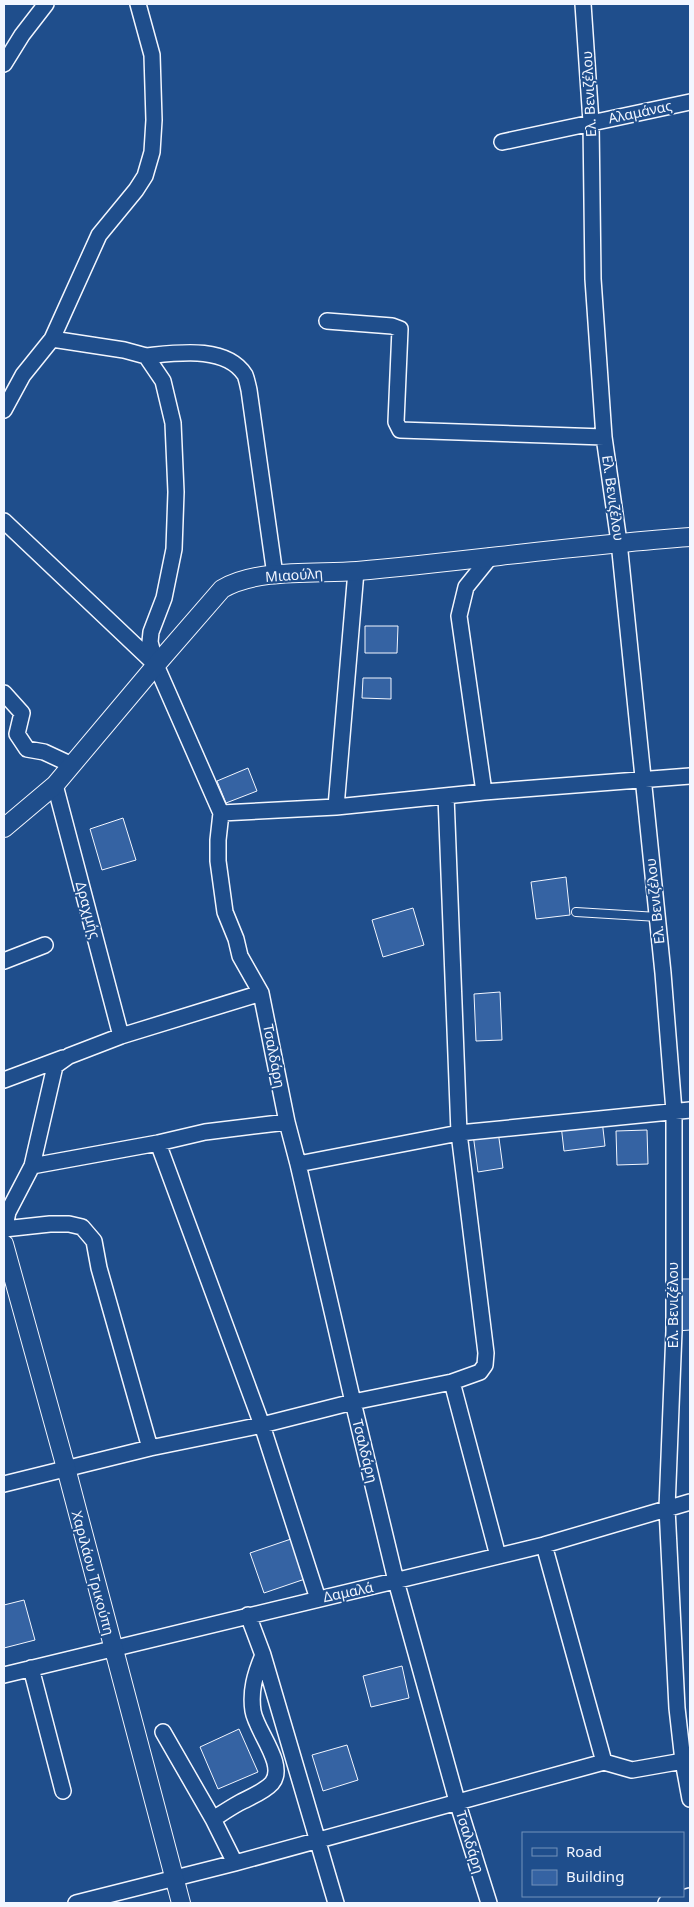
<svg xmlns="http://www.w3.org/2000/svg" width="694" height="1907" font-family="'Noto Sans',sans-serif">
	<rect width="100%" height="100%" fill="#1f4e8c"/>
	<path fill="#3563a3" stroke="#f2f6ff" d="M365,626H398L397,653H365Z
		M363,678H391V699L362,698Z
		M248,768L257,791L226,803L217,781Z
		M123,818L136,860L102,870L90,829Z
		M566,877L570,915L536,919L531,882Z
		M413,908L424,945L383,957L372,920Z
		M500,992L502,1040L476,1041L474,994Z
		M602,1120L605,1146L564,1151L561,1125Z
		M647,1130L648,1164L617,1165L616,1131Z
		M498,1131L503,1168L478,1172L473,1134Z
		M677,1279H690V1330L677,1331Z
		M291,1539L305,1579L264,1593L250,1553Z
		M24,1600L35,1640L4,1648V1605Z
		M402,1666L409,1698L371,1707L363,1676Z
		M239,1729L258,1772L218,1789L200,1747Z
		M347,1745L358,1780L323,1791L312,1755Z"/>
	<g fill="none" stroke-linecap="round" stroke-linejoin="round">
		<g stroke="#f2f6ff" stroke-width="10">
			<path id="service" d="M576,912L658,917"/>
		</g>
		<g stroke="#f2f6ff" stroke-width="18">
			<path id="minor" d="M583,4L591,122L593,279L604,437L619,542L663,973L674,1111V1331L667,1508L677,1708L683,1761L690,1799
				M4,64L22,35L46,4
				M502,142L690,102
				M327,321L392,326L400,329L396,422L400,430L604,437
				M52,339L124,350L146,356L163,381L173,423L176,492L174,549L164,598L151,632L150,642L156,665L221,813L336,807L484,792L690,776
				M146,356C176,353 226,345 245,375C247,380 248,386 249,390L275,575
				M4,410L23,375L52,339L99,235L136,190L145,176L152,152L154,120L152,55L138,4
				M4,521L156,665
				M4,693L22,713L17,734L27,749L44,752L72,765
				M55,785L121,1036
				M484,792L459,616L466,587L491,556
				M336,807L356,571
				M221,813L218,840V861L225,912L236,939L240,956L261,993L287,1122L298,1164L353,1402L396,1581L457,1801L489,1903
				M4,961L45,945
				M4,1080L63,1058
				M158,1143L262,1425L318,1599
				M298,1164L459,1133L690,1110
				M32,1166L55,1066L69,1056L121,1036L261,993
				M4,1229L50,1224H69L82,1227L94,1241L99,1268L150,1448
				M4,1230L8,1212L32,1166L158,1143L205,1132L287,1122
				M452,1382L498,1556
				M4,1484L150,1448L262,1425L353,1402L452,1382L480,1372L485,1365L486,1353L459,1133L446,796
				M544,1545L604,1762
				M248,1615L263,1655L336,1903
				M31,1668L63,1791
				M4,1675L544,1545L690,1502
				M163,1732L213,1819L235,1863
				M213,1819C221,1814 230,1808 239,1803C250,1797 264,1792 272,1783C287,1765 256,1731 253,1711C250,1691 255,1674 263,1655
				M76,1903L235,1863L604,1762L632,1770L683,1761
				M666,1903L690,1896"/>
		</g>
		<g stroke="#f2f6ff" stroke-width="20">
			<path id="tertiary" d="M4,828L55,785L156,665L222,589C257,568 317,574 357,571C468,561 579,545 690,537
				M4,1244L66,1468L181,1903"/>
		</g>
		<use href="#service" stroke="#1f4e8c" stroke-width="8"/>
		<use href="#minor" stroke="#1f4e8c" stroke-width="15"/>
		<use href="#tertiary" stroke="#1f4e8c" stroke-width="18"/>
	</g>
	<g text-anchor="middle" stroke-width="4" stroke-linejoin="round" paint-order="stroke">
		<g font-size="14" fill="#f2f6ff" stroke="#1f4e8c">
			<text transform="translate(589 94) rotate(-93)" y="5">Ελ. Βενιζέλου</text>
			<text transform="translate(640 112) rotate(-12)" y="5">Αλαμάνας</text>
			<text transform="translate(613 498) rotate(82)" y="5">Ελ. Βενιζέλου</text>
			<text transform="translate(294 575) rotate(-4)" y="5">Μιαούλη</text>
			<text transform="translate(655 901) rotate(-96)" y="5">Ελ. Βενιζέλου</text>
			<text transform="translate(88 910) rotate(75)" y="5">Δραχμής</text>
			<text transform="translate(274 1056) rotate(79)" y="5">Τσαλδάρη</text>
			<text transform="translate(673 1305) rotate(-90)" y="5">Ελ. Βενιζέλου</text>
			<text transform="translate(365 1451) rotate(76)" y="5">Τσαλδάρη</text>
			<text transform="translate(93 1573) rotate(75)" y="5">Χαριλάου Τρικούπη</text>
			<text transform="translate(348 1592) rotate(-12)" y="5">Δαμαλά</text>
			<text transform="translate(470 1842) rotate(73)" y="5">Τσαλδάρη</text>
		</g>
	</g>
	<rect width="694" height="1907" fill="none" stroke="#f2f6ff" stroke-width="10"/>
	<rect x="522" y="1832" width="162" height="65" fill="#1f4e8c" stroke="#7391ba"/>
	<rect x="532" y="1848" width="25" height="8" fill="#1f4e8c" stroke="#7391ba"/>
	<text x="566" y="1857" font-size="15" fill="#f2f6ff">Road</text>
	<rect x="532" y="1870" width="25" height="15" fill="#3563a3" stroke="#7391ba"/>
	<text x="566" y="1882" font-size="15" fill="#f2f6ff">Building</text>
</svg>
